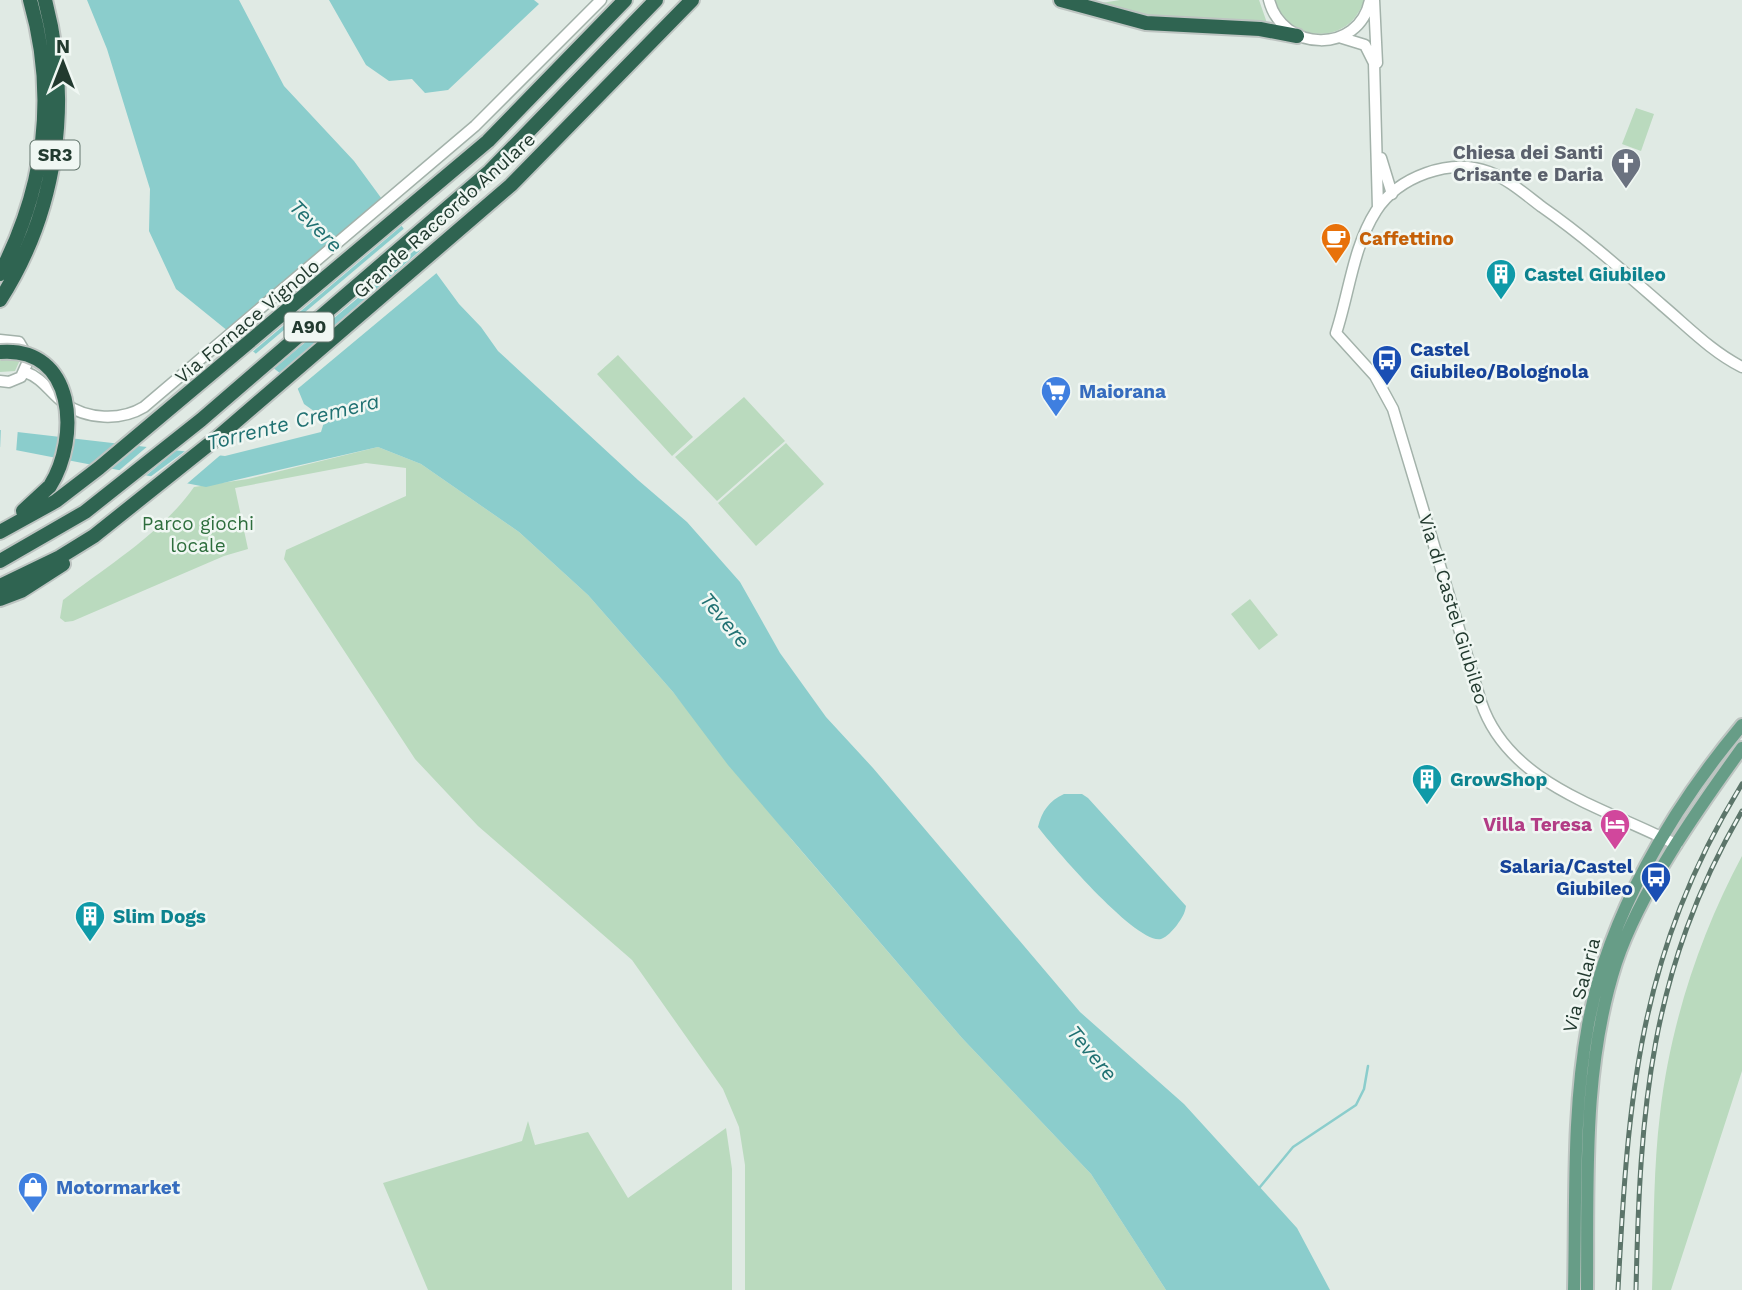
<svg xmlns="http://www.w3.org/2000/svg" width="1742" height="1290" font-family="'Work Sans',sans-serif">
	<rect width="100%" height="100%" fill="#e0eae4"/>
	<path fill="#badabe" d="M1120,0H1259L1267,23L1147,18L1095,4Z
		M1275,0H1364C1350,46 1290,44 1275,0Z
		M1636,108L1654,114L1641,151L1622,144Z
		M0,349L20,360L15,371L0,372Z
		M618,355L693,437L672,456L597,374Z
		M744,397L785,441L717,501L675,457Z
		M786,443L824,484L756,546L718,503Z
		M378,447L421,464L519,532L588,595L673,692L792,840L962,1038L1091,1174L1166,1290H745V1165L739,1127L723,1089L632,960L478,826L415,759L284,559L286,550L406,496V468L366,463L235,488L248,549L224,556L73,621L65,622L60,618L63,600C107,566 162,533 194,487L248,479Z
		M1250,599L1278,635L1259,650L1231,614Z
		M1742,856V1071L1671,1290H1652C1654,1232 1653,1172 1660,1114C1670,1025 1700,934 1742,856Z
		M528,1121L535,1145L588,1132L628,1198L726,1128L732,1169V1290H428L383,1183L522,1141Z"/>
	<path fill="#8bcdcc" d="M87,0H239L284,86L354,161L459,304L481,327L498,351L638,480L687,522L740,582L780,653L826,717L873,768L1080,1012L1184,1104L1297,1228L1330,1290H1166L1091,1174L962,1038L728,765L673,692L588,595L519,532L421,464L378,447L206,487L0,447V430L225,456L321,432L325,419L304,404L297,387L176,289L149,231L150,189L107,49Z
		M329,0H534L539,4L448,90L425,93L412,79L389,81L366,65Z
		M1064,794H1082L1088,798L1186,906C1185,914 1181,919 1177,925C1173,930 1167,937 1161,939C1137,945 1053,847 1038,827C1042,811 1049,801 1064,794Z"/>
	<path fill="#e0eae4" d="M385,197L405,223L250,354L225,333Z
		M407,226L421,245L271,371L253,356Z
		M423,248L439,271L295,391L277,376Z
		M1,426L18,428L16,453L0,451Z
		M149,445L179,448L142,479L115,474Z
		M188,449L224,452L182,488L146,480Z"/>
	<g fill="none" stroke-linecap="round" stroke-linejoin="round">
		<path stroke="#8bcdcc" stroke-width="2.5" d="M1260,1187L1293,1147L1356,1105L1364,1089L1368,1066"/>
		<g stroke="#a3b2aa" stroke-width="13">
			<path id="minor" d="M1269,0C1282,52 1359,55 1370,0
				M1374,0L1377,63
				M1339,37L1365,45L1374,63L1378,208
				M1381,158L1392,194
				M0,340L19,342L29,359L21,377L9,382L0,381
				M25,372C43,378 50,393 64,403C87,420 121,421 144,407L475,126L601,0
				M1677,845C1607,808 1509,786 1481,702L1393,409L1375,376L1336,333C1349,294 1353,247 1376,211C1398,177 1450,157 1489,172C1508,179 1526,195 1542,207C1585,237 1623,271 1662,305C1688,327 1712,352 1742,367"/>
		</g>
		<g stroke="#bdc4c1" stroke-width="16">
			<path id="major" d="M1574,1290C1576,1202 1572,1112 1588,1025C1608,916 1671,810 1742,725
				M1587,1290C1588,1181 1582,1068 1616,963C1640,891 1698,809 1742,748"/>
		</g>
		<g stroke="#bdc4c1" stroke-width="18">
			<path id="highway" d="M1061,0L1146,23L1260,29L1297,36
				M0,274C45,187 57,94 30,0
				M0,300C57,211 72,102 45,0
				M23,511L50,486
				M0,532L56,501L99,468L488,141L625,0
				M0,561L85,512L201,420L490,171L656,0
				M0,586L60,557L94,536L218,437L511,185L692,0
				M0,599L21,591L63,564"/>
		</g>
		<use href="#minor" stroke="#fff" stroke-width="10"/>
		<use href="#major" stroke="#679d87" stroke-width="12"/>
		<use href="#highway" stroke="#2f6451" stroke-width="14"/>
		<g stroke="#5c756a" stroke-width="5">
			<path id="rail" d="M1618,1290C1628,1097 1638,954 1742,784
				M1636,1290C1640,1110 1649,971 1742,811"/>
		</g>
		<use href="#rail" stroke="#f0f7f3" stroke-width="2.5" stroke-dasharray="8" stroke-linecap="butt"/>
		<g stroke="#bdc4c1" stroke-width="18" stroke-linecap="butt">
			<path id="highway-bridge" d="M0,352C76,346 80,438 50,486"/>
		</g>
		<use href="#highway-bridge" stroke="#2f6451" stroke-width="14"/>
	</g>
	<defs>
		<g id="church-pin" transform="scale(1.575)"><path d="M0 17L-7.5 6A9.5 9.5 0 1 1 7.5 6Z" fill="#6b7280" stroke="#f0f7f3"/><path d="M-1.2-6h2.4v3.5h3.3v2.4h-3.3V6h-2.4V-.1h-3.3v-2.4h3.3Z" fill="#fff"/></g>
		<g id="cafe-pin" transform="scale(1.575)"><path d="M0 17L-7.5 6A9.5 9.5 0 1 1 7.5 6Z" fill="#e8710a" stroke="#f0f7f3"/><path d="M-5.5-4.5H6V0H3Q3 3.5 0 3.5H-2.5Q-5.5 3.5-5.5 0ZM3-3.2v2h1.7v-2ZM-6 4.5H4V6H-6Z" fill="#fff"/></g>
		<g id="building-pin" transform="scale(1.575)"><path d="M0 17L-7.5 6A9.5 9.5 0 1 1 7.5 6Z" fill="#0f9aa8" stroke="#f0f7f3"/><path d="M-4-6H4V6H1V3H-1V6H-4ZM-2.5-4.3h1.7v1.8h-1.7ZM.8-4.3h1.7v1.8H.8ZM-2.5-1h1.7V.8h-1.7ZM.8-1h1.7V.8H.8Z" fill="#fff"/></g>
		<g id="bus-pin" transform="scale(1.575)"><path d="M0 17L-7.5 6A9.5 9.5 0 1 1 7.5 6Z" fill="#1a4fb4" stroke="#f0f7f3"/><path d="M-5-6H5V4H4V6H2V4H-2V6H-4V4H-5ZM-3.5-4V0h7V-4ZM-3.5 1.2v1.5H-2V1.2ZM2 1.2v1.5H3.5V1.2Z" fill="#fff"/></g>
		<g id="supermarket-pin" transform="scale(1.575)"><path d="M0 17L-7.5 6A9.5 9.5 0 1 1 7.5 6Z" fill="#3f7fe0" stroke="#f0f7f3"/><path d="M-6-5.5h2.5l.6 2H6L4.5 2H-2.5L-4.4-4H-6ZM-1.5 3.2a1.3 1.3 0 1 0 .1 0ZM3 3.2a1.3 1.3 0 1 0 .1 0Z" fill="#fff"/></g>
		<g id="hotel-pin" transform="scale(1.575)"><path d="M0 17L-7.5 6A9.5 9.5 0 1 1 7.5 6Z" fill="#d1479c" stroke="#f0f7f3"/><path d="M-6-4.5h1.5V1H6V5H4.5V3h-9V5H-6ZM-4 0a1.8 1.8 0 1 1 3.6 0ZM.5 0V-2.5h3Q6-2.5 6 0Z" fill="#fff"/></g>
		<g id="shop-pin" transform="scale(1.575)"><path d="M0 17L-7.5 6A9.5 9.5 0 1 1 7.5 6Z" fill="#3f7fe0" stroke="#f0f7f3"/><path d="M-5-2.5h2.3a2.7 3.5 0 0 1 5.4 0H5L5.5 6h-11ZM-1.5-2.5h3a1.5 2.3 0 0 0-3 0Z" fill="#fff"/></g>
	</defs>
	<g fill-rule="evenodd">
		<use href="#church-pin" x="1626" y="163"/>
		<use href="#cafe-pin" x="1336" y="238"/>
		<use href="#building-pin" x="1501" y="274"/>
		<use href="#bus-pin" x="1387" y="360"/>
		<use href="#supermarket-pin" x="1056" y="391"/>
		<use href="#building-pin" x="1427" y="779"/>
		<use href="#hotel-pin" x="1615" y="824"/>
		<use href="#bus-pin" x="1656" y="877"/>
		<use href="#building-pin" x="90" y="916"/>
		<use href="#shop-pin" x="33" y="1187"/>
	</g>
	<g text-anchor="middle" stroke-width="5" stroke-linejoin="round" paint-order="stroke">
		<g fill="#f0f7f3" stroke="#60736a" stroke-width="2">
			<rect x="30.5" y="140.5" width="49" height="29" rx="5"/>
			<rect x="284.5" y="312.5" width="49" height="29" rx="5"/>
		</g>
		<g font-size="18" font-weight="bold" fill="#223a2f">
			<text x="55" y="161">SR3</text>
			<text x="309" y="333">A90</text>
		</g>
		<g font-size="19" font-weight="bold" fill="#5b616d" stroke="#f0f7f3" text-anchor="end">
			<text x="1603" y="159">Chiesa dei Santi<tspan x="1603" dy="22">Crisante e Daria</tspan></text>
		</g>
		<g font-size="19" fill="#223a2f" stroke="#f0f7f3">
			<text transform="translate(444 215) rotate(-42)" y="7">Grande Raccordo Anulare</text>
			<text transform="translate(247 321) rotate(-40)" y="7">Via Fornace Vignolo</text>
			<text transform="translate(1454 609) rotate(73)" y="7">Via di Castel Giubileo</text>
			<text transform="translate(1581 985) rotate(-75)" y="7">Via Salaria</text>
		</g>
		<g font-size="19" font-weight="bold" fill="#c56008" stroke="#f0f7f3" text-anchor="start">
			<text x="1359" y="245">Caffettino</text>
		</g>
		<g font-size="19" font-weight="bold" fill="#0d838f" stroke="#f0f7f3" text-anchor="start">
			<text x="1524" y="281">Castel Giubileo</text>
			<text x="1450" y="786">GrowShop</text>
			<text x="113" y="923">Slim Dogs</text>
		</g>
		<g font-size="19" font-weight="bold" fill="#164399" stroke="#f0f7f3" text-anchor="start">
			<text x="1410" y="356">Castel<tspan x="1410" dy="22">Giubileo/Bolognola</tspan></text>
			<text x="1633" y="873" text-anchor="end">Salaria/Castel<tspan x="1633" dy="22">Giubileo</tspan></text>
		</g>
		<g font-size="19" font-weight="bold" fill="#366cbe" stroke="#f0f7f3" text-anchor="start">
			<text x="1079" y="398">Maiorana</text>
			<text x="56" y="1194">Motormarket</text>
		</g>
		<g font-size="19" fill="#2e6e3d" stroke="#f0f7f3">
			<text x="198" y="530">Parco giochi<tspan x="198" dy="22">locale</tspan></text>
		</g>
		<g font-size="19" font-weight="bold" fill="#b23c85" stroke="#f0f7f3" text-anchor="end">
			<text x="1592" y="831">Villa Teresa</text>
		</g>
		<g font-size="21" font-style="italic" fill="#207172" stroke="#f0f7f3">
			<text transform="translate(316 226) rotate(45)" y="7">Tevere</text>
			<text transform="translate(293 422) rotate(-14)" y="7">Torrente Cremera</text>
			<text transform="translate(725 620) rotate(50)" y="7">Tevere</text>
			<text transform="translate(1092 1053) rotate(50)" y="7">Tevere</text>
		</g>
	</g>
	<g transform="translate(63 63)" stroke="#f0f7f3" stroke-width="5" paint-order="stroke">
	<path d="M0-5L12 26L0 18L-12 26Z" fill="#223a2f"/>
	<text y="-10" font-size="19" font-weight="bold" text-anchor="middle" fill="#223a2f">N</text>
	</g>
</svg>
